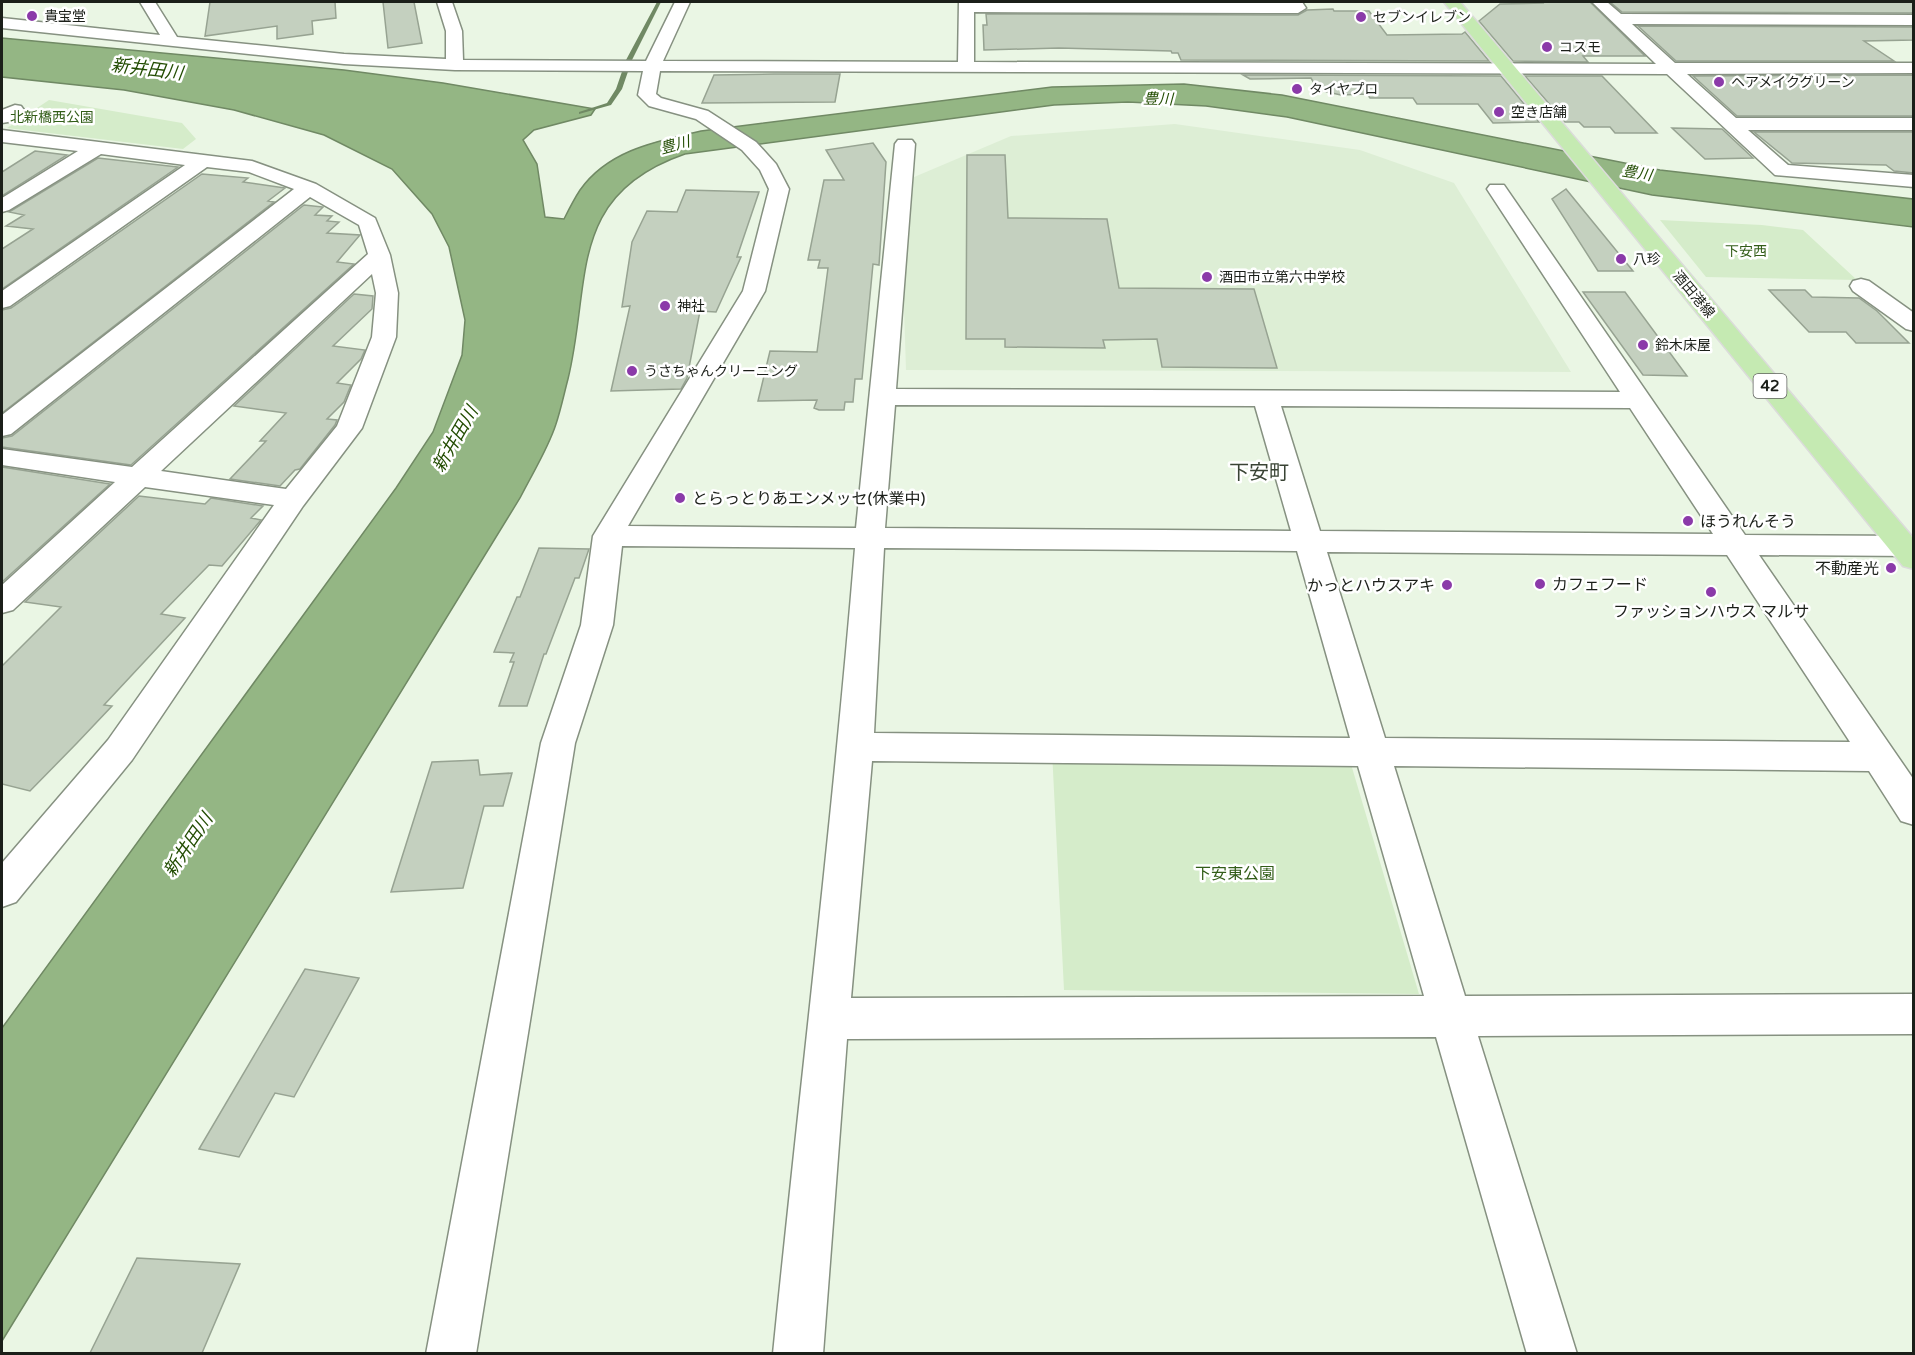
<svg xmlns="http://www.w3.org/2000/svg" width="1915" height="1355" font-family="'Varela Round','Noto Sans JP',sans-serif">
	<rect width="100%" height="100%" fill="#eaf6e4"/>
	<path fill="#ddeed5" d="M1175,124L1360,150L1454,183L1571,372L906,370L900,183L1011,136Z"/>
	<path fill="#d5ecca" d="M49,100L182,123L196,139L183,149L7,128Z
		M1660,220L1762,225L1803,230L1857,280L1706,277Z
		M1052,751L1348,754L1419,994L1064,990Z"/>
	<path fill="#94b684" stroke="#708964" stroke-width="1.5" d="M2,38L344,70L443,83L595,109L591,115L534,130L523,140L537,164L545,217L564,219C569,209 574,199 580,190C608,150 657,141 701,131L1052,87L1184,84L1282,95L1660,170L1913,199V227L1652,195L1287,117L1206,106L1128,102L1054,105L685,154C566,195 592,281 568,379C564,394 561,409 556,424C548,449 532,474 520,498L2,1341V1028L396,488L433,432L462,355L465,320L449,247L432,214L392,169L324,135L234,110L124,90L2,77Z"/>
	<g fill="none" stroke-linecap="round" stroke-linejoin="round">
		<path fill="#708964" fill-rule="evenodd" d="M657,2H661L632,60L622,89L611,105L579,114V112L607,103L616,89L626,60Z"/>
	</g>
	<path fill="#c4d0bf" stroke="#97a392" stroke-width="1.5" d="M210,2H335L336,18L312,21L313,34L277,39V26L205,36Z
		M383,2H414L422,43L388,48Z
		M1542,2H1590L1645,56H1583L1588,62L1513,61L1479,21L1500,4L1544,3Z
		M1610,2H1914V13L1622,12Z
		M1333,9L1334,11H1369L1387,35L1462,34L1465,32L1489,61L1181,60L1178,53H1172L1171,51L1059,48L984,50L983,25H987L986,14L1298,15L1307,10Z
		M1638,26L1914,27V40L1864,41L1894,61H1676Z
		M774,74H840L835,102L702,103L714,75Z
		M1243,75L1501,76L1539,122L1493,123L1478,104H1417L1413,98H1370L1367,94L1341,95L1318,90L1311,78L1250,79Z
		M1914,75V116H1737L1693,76Z
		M1525,76H1602L1657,133H1615L1610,127H1584L1579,122H1565Z
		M1672,128L1722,129L1753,158L1705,159Z
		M1754,132H1914V173L1894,171L1886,165L1792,163Z
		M873,143L886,162L879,265L873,264L862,379H855L853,402H845L844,410H819L814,408L817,400L758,401L770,351L817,352L828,268H818L820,260H808L824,180H844L826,150Z
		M35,151L67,155L2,196V172Z
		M967,155H1005L1008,218L1107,219L1119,288L1254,289L1277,368L1162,367L1157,339L1103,340L1105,348L1005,347V339H966Z
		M98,158L178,167L2,289V249L33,229L6,226L24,215L9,212Z
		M202,174L248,178L243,182L285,188L268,201L274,202L2,413V310L11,308Z
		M1566,189L1633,271H1598L1552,199Z
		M686,190L759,192L737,257H741L716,312L700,311L687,378L681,389L611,391L630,306L622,307L632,242L647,211L677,212Z
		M304,205L323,207L315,215L332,216L327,221L339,222L327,233L360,235L337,262L354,264L131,465L2,447V438L12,436Z
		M1769,290H1805L1812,297L1859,298L1877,311L1909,343H1856L1846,332H1809Z
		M1583,292H1625L1687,376L1643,375Z
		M354,294L373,296L372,309L333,346L365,350L361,359L337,383L351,385L344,402L327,419L337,420L335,425L300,469L295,470L280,486L230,479L266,441H260L286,413L234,406Z
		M2,467L110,484L2,582Z
		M139,496L205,504L211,498L263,506L251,518L261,520L222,566L209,565L161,614L185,618L104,705L112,706L77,743L30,791L2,784V666L61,607L25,602Z
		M539,548L589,549L579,578H575L546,654H544L527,706H499L514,662H510L514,653L494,652L517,597H520Z
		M478,760L480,775L512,773L503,806H484L463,888L391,892L432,762Z
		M305,969L359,978L294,1097L275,1093L239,1157L199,1149Z
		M137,1258L240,1264L202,1353H90Z"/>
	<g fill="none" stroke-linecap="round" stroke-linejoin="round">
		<g stroke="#869181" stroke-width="3">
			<path id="minor" d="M140,2H155L177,37L344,54L446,59V31L437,2H452L462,31L463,60L646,61L675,2H690L663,61L958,62L959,2L1288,3V2H1302L1306,8L1298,13L974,12V62L1656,64L1592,2H1607L1621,14L1914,15V25L1632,24L1675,63H1914V73L1687,74L1736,118H1914V130H1748L1788,165L1914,175V187L1775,175L1667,74L660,71L656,94L661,98L708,111L756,142L776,164L789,189L765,291L628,526L856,528L895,144L898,140H912L915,144L896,389L1620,392L1487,189L1490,185H1504L1745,535L1914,536V556L1759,555L1914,780V825L1901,821L1869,771L1394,766L1465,996L1914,994V1034L1478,1036L1577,1354H1527L1436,1037L847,1039L823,1354H773C800,1085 833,817 855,548L622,546L613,625L575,743L476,1354H426L541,743L581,625L593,536L743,291L769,189L760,170L742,150L696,119L649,106L638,95L643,71L455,70L344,64L2,28V18L160,35ZM895,405L1255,406L1291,531L885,528ZM1281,406L1630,408L1713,534L1320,531ZM884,548L1297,551L1350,738L874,733ZM1327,552L1727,555L1850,742L1385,738ZM872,761L1358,766L1424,996L851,998Z
				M15,105L21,106L24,110L8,122L2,123V110Z
				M2,130L252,161L316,184L375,218L390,255L398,293L396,337L362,428L303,506L132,760L16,902L2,907V863L108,740L274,505L145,487L13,610L2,613V585L115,482L2,465V449L132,467L368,254L359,225L310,197L11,434L2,436V415L294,189L249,172L207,167L10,306L2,308V291L185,165L101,154L9,210L2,212V198L78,151L2,142ZM372,274L376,293L372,337L337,426L286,489L161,471Z
				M1861,279L1869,281L1914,313V331L1906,329L1853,291L1850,286L1853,281Z"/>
		</g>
		<g stroke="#dbdbda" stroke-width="3">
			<path id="major" d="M1444,2H1460L1914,539V569L1903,566Z"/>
		</g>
		<use href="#minor" fill="#fff" fill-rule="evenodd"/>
		<use href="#major" fill="#c5eab2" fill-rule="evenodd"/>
	</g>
	<g fill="#8b3aa9" stroke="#fff" stroke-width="2">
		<circle cx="32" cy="16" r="6"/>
		<circle cx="1361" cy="17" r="6"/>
		<circle cx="1547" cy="47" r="6"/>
		<circle cx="1719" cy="82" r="6"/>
		<circle cx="1297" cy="89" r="6"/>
		<circle cx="1499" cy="112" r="6"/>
		<circle cx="1621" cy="259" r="6"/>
		<circle cx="1207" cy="277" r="6"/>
		<circle cx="665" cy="306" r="6"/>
		<circle cx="1643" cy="345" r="6"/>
		<circle cx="632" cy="371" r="6"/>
		<circle cx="680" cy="498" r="6"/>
		<circle cx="1688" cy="521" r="6"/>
		<circle cx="1891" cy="568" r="6"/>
		<circle cx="1540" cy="584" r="6"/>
		<circle cx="1447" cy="585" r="6"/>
		<circle cx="1711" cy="592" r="6"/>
	</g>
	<g text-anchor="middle" stroke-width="5" stroke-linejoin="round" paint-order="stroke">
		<g font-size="14" fill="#1b1f19" stroke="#fff" text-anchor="start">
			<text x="44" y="21">貴宝堂</text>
			<text x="1373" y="22">セブンイレブン</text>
			<text x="1559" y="52">コスモ</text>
			<text x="1731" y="87">ヘアメイクグリーン</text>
			<text x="1309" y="94">タイヤプロ</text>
			<text x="1511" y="117">空き店舗</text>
			<text x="1633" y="264">八珍</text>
			<text x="1219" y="282">酒田市立第六中学校</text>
			<text x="677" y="311">神社</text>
			<text x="1655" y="350">鈴木床屋</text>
			<text x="644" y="376">うさちゃんクリーニング</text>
		</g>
		<g font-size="14" fill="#325d18" stroke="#fff">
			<text x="52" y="122">北新橋西公園</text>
			<text x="1746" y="256">下安西</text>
		</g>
		<g font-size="14" fill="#1b1f19" stroke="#fff">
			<text transform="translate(1694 294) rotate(50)" y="5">酒田港線</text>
		</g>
		<g font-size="15" font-style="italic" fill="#234d03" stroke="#fff">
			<text transform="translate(1158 99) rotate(1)" y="5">豊川</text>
			<text transform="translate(675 145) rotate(-15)" y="5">豊川</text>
			<text transform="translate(1637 173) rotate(9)" y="5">豊川</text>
		</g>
		<rect fill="#fff" stroke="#5f625e" stroke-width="1.5" x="1753.5" y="374" width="33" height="24" rx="4.5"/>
		<g font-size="15" font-weight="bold" fill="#1b1f19">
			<text x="1770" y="391">42</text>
		</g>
		<g font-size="16" fill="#1b1f19" stroke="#fff" text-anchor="start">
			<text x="692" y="504">とらっとりあエンメッセ(休業中)</text>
			<text x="1700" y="527">ほうれんそう</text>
			<text x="1879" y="574" text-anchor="end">不動産光</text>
			<text x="1552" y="590">カフェフード</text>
			<text x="1435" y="591" text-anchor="end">かっとハウスアキ</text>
			<text x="1711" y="617" text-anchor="middle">ファッションハウス マルサ</text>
		</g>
		<g font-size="16" fill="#325d18" stroke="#fff">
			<text x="1235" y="879">下安東公園</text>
		</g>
		<g font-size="18" font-style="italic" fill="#234d03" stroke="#fff">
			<text transform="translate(147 69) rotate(7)" y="6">新井田川</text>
			<text transform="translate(455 439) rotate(-60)" y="6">新井田川</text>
			<text transform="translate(188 845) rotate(-56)" y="6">新井田川</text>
		</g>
		<g font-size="20" fill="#394334" stroke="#fff">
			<text x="1259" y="479">下安町</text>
		</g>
	</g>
	<rect width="1915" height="1355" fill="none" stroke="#1b1f19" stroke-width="6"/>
</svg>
